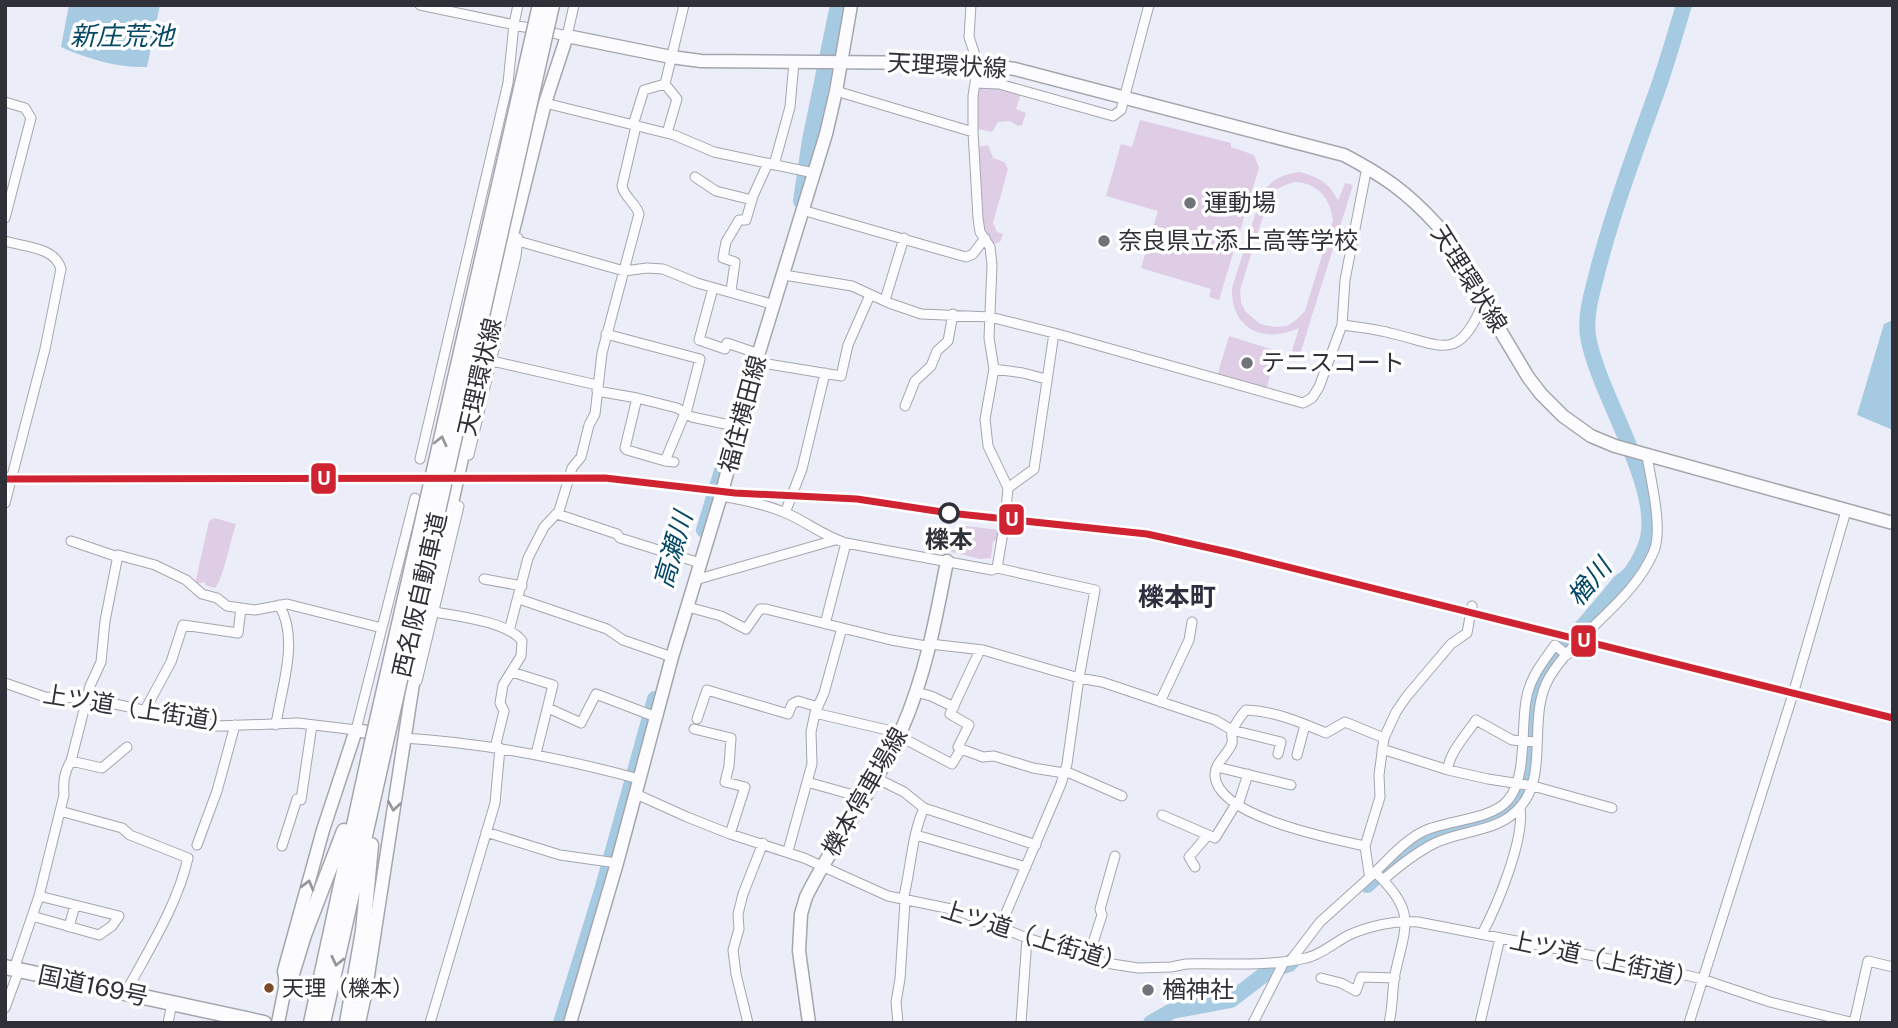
<svg xmlns="http://www.w3.org/2000/svg" width="1898" height="1028" font-family="'Public Sans','Noto Sans JP',sans-serif">
	<rect width="100%" height="100%" fill="#ebedf8"/>
	<path fill="#decde4" fill-rule="evenodd" d="M983,85L1021,93L1016,109L1026,113L1022,125L1018,126L1010,121L998,122L992,132L978,129L977,89Z
		M1140,120L1231,143V147L1254,155L1259,168L1219,300L1209,297L1211,289L1141,268L1158,211L1106,196L1121,144L1132,147Z
		M988,145L993,158L1004,162L1008,169L993,223L997,232L1003,234L1000,242L993,244L984,230L979,147Z
		M1300,172C1318,177 1330,183 1338,201L1345,183L1353,185L1300,354L1292,351L1299,328C1264,344 1231,330 1232,288L1262,193C1273,178 1282,175 1300,172ZM1295,182C1318,183 1330,198 1333,220L1305,311L1296,320L1287,326L1274,327L1260,324L1245,311L1241,303L1240,290L1269,197C1276,188 1284,185 1295,182Z
		M1229,336L1277,351L1266,390L1217,376Z
		M214,518L236,524C231,538 223,580 215,588L205,585V582L195,584L209,521Z
		M965,526L1000,530L998,540L993,541L991,558L980,559L951,552L953,536H957L958,531H964Z"/>
	<path fill="#a6cae2" d="M69,5H160L147,67C117,68 88,59 61,47Z
		M1893,320V430L1857,415L1884,324Z"/>
	<g fill="none" stroke-linecap="round" stroke-linejoin="round">
		<path stroke="#a6cae2" stroke-width="16" d="M801,201L810,140L838,5
			M704,530L724,464
			M1367,885C1386,868 1406,846 1429,834C1458,819 1501,828 1521,797C1537,771 1527,718 1537,686C1544,667 1559,653 1572,639C1588,620 1605,601 1620,582C1629,577 1633,571 1638,562C1642,555 1646,547 1648,538C1660,484 1597,392 1588,336C1585,315 1592,293 1597,273C1613,211 1635,152 1657,91C1667,63 1675,34 1684,5
			M561,1023L603,887L655,699
			M1151,1023L1172,1011L1231,1000L1270,970L1289,964L1292,961"/>
		<path stroke="#c6c7d2" stroke-width="9" stroke-dasharray="9 4.5" stroke-linecap="butt" d="M1003,532L1006,509"/>
		<g stroke="#a4a6ae" stroke-width="11">
			<path id="minor" d="M420,5L567,36L574,5
				M971,5L969,37L978,64L973,96V132L978,218L980,232L990,247L992,265L989,338L994,369L985,419L988,446L1008,488L1006,509
				M975,83L999,84L1113,116L1121,110L1149,5
				M665,84L677,99L667,133
				M836,91L973,132
				M5,102L25,108L31,118L5,218
				M545,103L674,135L714,152L814,173
				M633,125L644,90L665,84L684,5
				M774,165L790,107L794,62
				M695,177L716,191L752,200
				M802,210L966,257L973,254L985,238
				M511,239L624,271L647,268L663,269L697,283L775,305
				M5,241C25,247 55,247 61,269L45,349L5,503
				M784,275L852,286L889,303L921,314L990,317L1054,333L1303,403L1312,398L1319,387L1342,325L1345,280L1367,167
				M713,288L699,340L725,349L727,343L759,354
				M731,291L735,262L723,258L726,242L739,220H746L753,196L768,163
				M885,300L904,238
				M1342,325C1358,327 1375,329 1390,333C1443,345 1458,364 1484,301
				M606,334L700,359L686,413
				M492,361L597,385
				M756,362L841,376L848,345L870,295
				M994,369L1023,373L1046,379
				M597,391L637,398L677,408L692,417L739,427
				M637,398L625,448L627,450L665,461
				M905,406L915,381L931,366L937,351L948,341L953,314
				M469,455L516,256L518,238
				M420,459L508,83L514,24L518,5
				M674,462L665,461L685,413
				M1008,488L1034,469L1054,333
				M720,496C742,500 765,504 786,513C807,522 825,537 846,543L992,570L997,568L1003,532
				M785,513L802,469L825,373
				M557,514L617,534L620,538L700,563
				M71,541L118,557
				M997,568L1095,590L1079,678L1067,764L1061,784L1000,927
				M484,579L522,586
				M695,580L835,540
				M519,599L607,629L623,640L672,657
				M688,607L721,616L746,629L760,609H766L891,640L926,646L930,644L983,650L1079,678L1102,682L1215,720L1232,730L1281,742L1278,754
				M435,612C457,616 509,622 522,641L521,656L503,685L500,703L504,711L495,748
				M825,624L846,543
				M509,631L528,558L544,527L559,511L572,468L581,457L589,425L595,414L602,353L639,214C636,203 624,197 622,186L636,126
				M512,672L553,685L536,754
				M417,681L459,506
				M5,683L45,697L87,698L217,726L298,723L356,730L415,498
				M916,692L931,696L954,707
				M1160,702L1189,640L1192,622
				M548,708L581,723L596,694L656,717
				M145,710L171,662L183,625L238,633L241,608L255,610L287,604L382,628
				M815,713L900,733
				M697,719L707,690L788,714L792,704L798,701L818,707
				M276,725C281,688 300,639 279,605
				M694,729L731,738L729,766L725,782L745,787L730,834
				M899,736L952,764L961,749L983,757L994,756L1033,768L1064,773
				M404,738C484,743 562,758 639,779
				M961,749L958,747L969,725L950,714L980,650
				M1382,749L1448,770L1488,779L1533,786L1612,808
				M1297,755L1305,725
				M71,761L102,768L127,747
				M1217,767L1291,785
				M1448,770C1448,754 1467,734 1476,720L1512,740L1536,742
				M1065,771L1122,796
				M876,778L904,792L924,808L1036,845
				M807,782L864,798
				M636,794L687,817L730,834L804,858L888,896L956,910L1027,938L1106,963L1138,968L1171,967L1186,964C1225,963 1267,967 1306,958C1321,955 1335,942 1349,935C1369,926 1395,920 1418,922L1656,968L1702,979L1770,1002L1854,1023
				M1238,805L1248,774
				M60,811L122,828L130,835L188,858C177,906 149,949 126,992
				M1162,815L1215,838L1236,804
				M486,832L560,855L617,863
				M916,835L1026,867
				M197,845L217,791L235,725
				M282,846L297,799L301,800L312,725
				M1365,846C1333,839 1218,817 1215,776C1214,763 1228,755 1232,743C1233,740 1231,736 1232,732C1234,726 1241,715 1246,710C1274,711 1300,722 1326,733L1345,722L1384,738
				M788,851L812,764L811,732L815,713L824,693L842,628
				M1195,867L1189,857L1208,835
				M1375,872C1390,858 1405,840 1424,831C1446,820 1492,820 1508,800C1527,778 1521,729 1526,701C1529,679 1542,663 1555,645L1567,655
				M1383,880C1399,866 1415,853 1435,843C1464,829 1499,833 1521,806C1549,774 1527,716 1549,678C1576,632 1633,602 1654,551C1663,528 1651,481 1647,456
				M903,900C911,870 911,837 924,808
				M32,916L99,935L112,926L119,916L39,896
				M69,927L75,905
				M1482,934C1497,906 1525,839 1520,808
				M1088,958L1102,915L1100,909L1115,856
				M1291,960L1320,922L1371,876
				M14,969L39,896L64,795C63,782 64,772 71,761L90,686L101,662L105,621L118,555L155,565L186,580L202,594L217,598L227,606L241,608
				M1321,978L1341,983L1356,991L1361,977L1395,978
				M5,1008L19,970
				M168,1023L172,1003
				M430,1023L495,803L500,748
				M748,1023L736,974L733,950L739,929L738,914L743,894L763,843
				M898,1023L896,1002L900,979L905,901
				M1021,1023L1027,938
				M1253,1023L1284,962
				M1389,1023C1393,1007 1392,990 1395,974C1406,924 1417,912 1375,872L1371,876L1369,873L1365,846L1380,797L1379,775L1384,738L1396,712L1407,696L1451,644L1467,633L1472,606
				M1480,1023L1500,938
				M1689,1023L1793,694L1846,511
				M1854,1023L1868,961L1893,967"/>
		</g>
		<g stroke="#a4a6ae" stroke-width="15">
			<path id="major" d="M278,1023L286,983L284,971L323,830L356,730L383,735
				M359,1023L365,995L416,664L511,239L545,103L567,36L671,57L701,61L938,63L978,64L1015,69L1344,155C1384,176 1407,192 1437,225L1528,377L1541,394L1563,416L1591,436L1615,446L1893,523
				M570,1023L617,863L672,657L722,492L756,362L826,134L836,91L851,5
				M809,1023L799,951L801,914L806,897C834,840 875,789 901,731C925,677 936,619 947,561"/>
		</g>
		<g stroke="#a4a6ae" stroke-width="17">
			<path id="highway" d="M5,967L264,1023
				M286,983L292,974L304,935L344,831
				M311,1023L371,747
				M323,1023L384,751
				M347,1023L363,931L371,845"/>
		</g>
		<use href="#minor" stroke="#fcfcfe" stroke-width="9"/>
		<use href="#major" stroke="#fcfcfe" stroke-width="12"/>
		<use href="#highway" stroke="#fcfcfe" stroke-width="14"/>
		<g stroke="#a4a6ae" stroke-width="17" stroke-linecap="butt">
			<path id="highway-bridge" d="M371,747L540,5
				M384,751L552,5"/>
		</g>
		<use href="#highway-bridge" stroke="#fcfcfe" stroke-width="14"/>
		<g stroke="#fff" stroke-width="12">
			<path id="rail-1" d="M5,479L605,478L735,493L857,499L949,513L1147,534L1232,553L1893,718"/>
		</g>
		<use href="#rail-1" stroke="#d02332" stroke-width="7"/>
	</g>
	<defs><path id="oneway-chevron" d="M-2-3.5L2.5 0L-2 3.5" fill="none" stroke-width="1.6" stroke-linecap="round" stroke-linejoin="round" transform="scale(1.75)"/></defs>
	<g stroke="#96969b">
		<use href="#oneway-chevron" transform="translate(441 441) rotate(-77)"/>
		<use href="#oneway-chevron" transform="translate(394 806) rotate(99)"/>
		<use href="#oneway-chevron" transform="translate(308 885) rotate(-75)"/>
		<use href="#oneway-chevron" transform="translate(337 961) rotate(103)"/>
	</g>
	<g fill="#71737b" stroke="#fff" stroke-width="2.5">
		<circle cx="1190" cy="203" r="7"/>
		<circle cx="1104" cy="241" r="7"/>
		<circle cx="1247" cy="363" r="7"/>
		<circle cx="1148" cy="990" r="7"/>
	</g>
	<circle fill="#fff" stroke="#303138" stroke-width="3.5" cx="949" cy="513" r="9"/>
	<circle fill="#7a4b2a" stroke="#fff" stroke-width="2.5" cx="269" cy="988" r="6"/>
	<g text-anchor="middle" stroke-width="7" stroke-linejoin="round" paint-order="stroke">
		<g font-size="22" fill="#303138" stroke="#fff" text-anchor="start">
			<text x="282" y="996">天理（櫟本）</text>
		</g>
		<g font-size="24" fill="#303138" stroke="#fff">
			<text transform="translate(947 66) rotate(3)" y="8">天理環状線</text>
			<text transform="translate(1469 279) rotate(58)" y="8">天理環状線</text>
			<text transform="translate(480 377) rotate(-77)" y="8">天理環状線</text>
			<text transform="translate(743 414) rotate(-75)" y="8">福住横田線</text>
			<text transform="translate(420 595) rotate(-77)" y="8">西名阪自動車道</text>
			<text transform="translate(138 709) rotate(9)" y="8">上ツ道（上街道）</text>
			<text transform="translate(865 792) rotate(-60)" y="8">櫟本停車場線</text>
			<text transform="translate(1034 937) rotate(17)" y="8">上ツ道（上街道）</text>
			<text transform="translate(1604 960) rotate(12)" y="8">上ツ道（上街道）</text>
			<text transform="translate(93 986) rotate(12)" y="8">国道169号</text>
		</g>
		<g font-size="24" fill="#303138" stroke="#fff" text-anchor="start">
			<text x="1204" y="211">運動場</text>
			<text x="1118" y="249">奈良県立添上高等学校</text>
			<text x="1261" y="371">テニスコート</text>
			<text x="1162" y="998">楢神社</text>
		</g>
		<g font-size="24" font-weight="bold" fill="#303138" stroke="#fff">
			<text x="949" y="548">櫟本</text>
		</g>
		<g font-size="26" font-style="italic" fill="#034865" stroke="#fff">
			<text x="122" y="45">新庄荒池</text>
			<text transform="translate(673 550) rotate(-74)" y="9">高瀬川</text>
			<text transform="translate(1589 582) rotate(-50)" y="9">楢川</text>
		</g>
		<g font-size="26" font-weight="bold" fill="#2d2f3e" stroke="#fff">
			<text x="1177" y="606">櫟本町</text>
		</g>
	</g>
	<g stroke="#fff" stroke-width="2.5">
		<rect x="310" y="462" width="27" height="33" rx="7" fill="#d02332"/>
		<rect x="998" y="503" width="27" height="33" rx="7" fill="#d02332"/>
		<rect x="1570" y="624" width="27" height="34" rx="7" fill="#d02332"/>
	</g>
	<g font-size="19" text-anchor="middle" font-weight="bold" fill="#fff">
		<text x="324" y="485">U</text>
		<text x="1012" y="526">U</text>
		<text x="1584" y="647">U</text>
	</g>
	<rect width="1898" height="1028" fill="none" stroke="#303138" stroke-width="14"/>
</svg>
